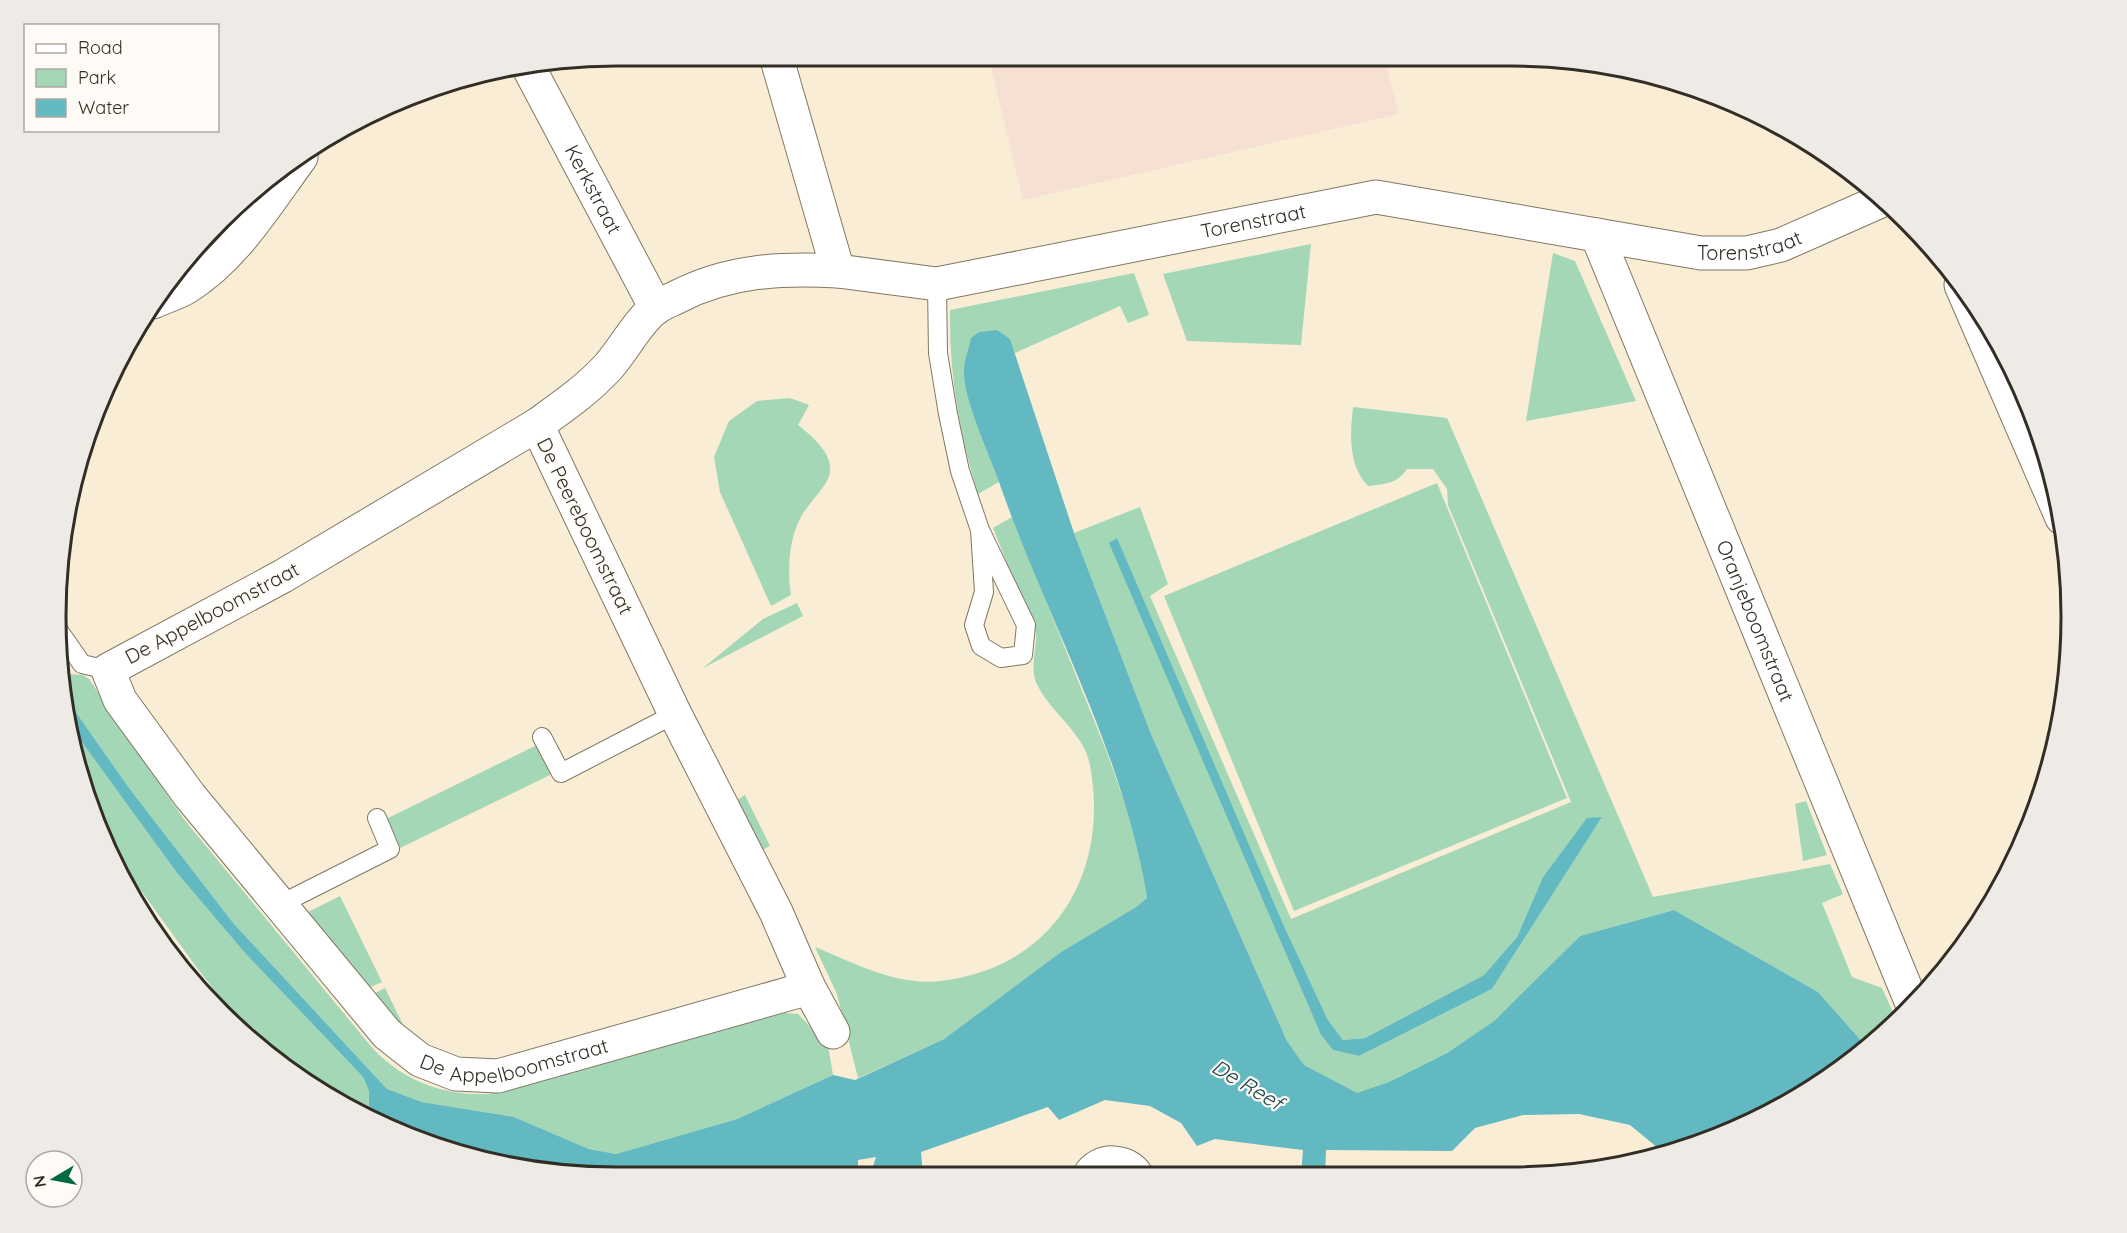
<svg xmlns="http://www.w3.org/2000/svg" width="2127" height="1233" font-family="Quicksand,sans-serif">
	<rect width="100%" height="100%" fill="#f9edd6"/>
	<path fill="#f6e0d3" d="M988,56L1384,57L1399,114L1023,200Z"/>
	<path fill="#a4d7b6" fill-rule="evenodd" d="M1311,244L1301,345L1187,341L1163,274Z
		M1553,253L1575,261L1636,401L1526,421Z
		M1134,273L1149,315L1128,323L1120,306L1015,353L997,330L964,373L999,482L978,494C959,433 949,373 950,310Z
		M790,398L809,405L798,425C812,436 838,457 828,479C822,491 808,504 801,517C789,538 787,571 791,595L771,606L720,492L714,457L729,421L757,401Z
		M1353,407L1447,418L1653,897L1830,864L1843,894L1822,903L1852,977L1882,988L1897,1021L1865,1045L1818,992L1674,910L1580,936L1494,1021L1447,1053L1389,1082L1357,1094L1304,1065L1287,1041L1151,734L1074,533L1140,507L1168,584L1150,596L1291,919L1571,802L1448,505L1447,489L1433,469H1407C1397,484 1384,484 1368,486C1348,465 1350,435 1353,407ZM1117,539L1284,926L1328,1020L1343,1040L1365,1038L1484,975L1517,937L1543,877L1587,819L1602,817L1492,989L1359,1056L1333,1050L1321,1035L1276,930Z
		M1437,483L1567,798L1294,911L1164,596Z
		M1012,517L1106,750L1135,832L1147,898L1136,907L1061,952L944,1039L858,1078L837,994L815,947C854,963 896,986 940,981C1054,968 1110,873 1090,765C1084,732 1048,711 1036,682C1030,669 1037,647 1036,633C1034,623 1028,612 1024,603C1013,578 1003,553 993,528Z
		M797,603L803,616L703,668L763,619Z
		M67,674L83,675L89,679L183,818L369,1044C400,1080 442,1096 489,1094L784,1013L798,1014L818,1035L826,1033L833,1075L737,1119L616,1154L589,1149L514,1117L422,1102L387,1089L234,924L129,788L68,701L62,677Z
		M76,734L177,873L245,953L363,1077L369,1091V1115L305,1083L248,1033L197,968L98,831Z
		M537,745L552,774L400,848L386,819Z
		M745,795L770,846L759,852L734,802Z
		M1806,801L1827,855L1803,861L1795,804Z
		M340,896L382,982L362,991L300,916Z
		M385,988L413,1045L369,996Z"/>
	<path fill="#62b9c1" d="M997,330L1010,339L1074,533L1151,734L1287,1041L1304,1065L1357,1093L1389,1082L1447,1053L1494,1021L1580,936L1674,910L1818,992L1865,1045L1791,1102L1691,1148L1664,1153L1630,1125L1579,1114L1523,1115L1475,1128L1452,1151L1326,1150L1325,1176H1301L1303,1150L1215,1139L1197,1146L1181,1123L1150,1106L1105,1100L1059,1120L1048,1107L921,1152L923,1176H870L876,1157L858,1160V1174L852,1176H579L436,1148L369,1115V1091L363,1077L245,953L177,873L76,734L68,701L129,788L234,924L387,1089L422,1102L514,1117L589,1149L616,1154L737,1119L833,1075L855,1080L944,1039L1061,952L1136,907L1147,898C1124,752 1047,620 999,482C989,453 965,403 964,374C963,363 969,349 971,338L979,332Z
		M1117,538L1284,926L1328,1020L1343,1040L1365,1038L1484,975L1517,937L1543,877L1587,818L1602,817L1492,989L1359,1056L1333,1050L1321,1035L1109,543Z"/>
	<g fill="none" stroke-linecap="round" stroke-linejoin="round">
		<g stroke="#817762" stroke-width="20">
			<path id="service" d="M937,284L938,353L948,414L960,471L980,530L984,592L974,625L981,646L1001,658L1023,655L1026,625L980,530
				M59,631L82,664L108,670
				M542,737L561,773L675,714
				M281,904L390,849L377,818"/>
		</g>
		<g stroke="#817762" stroke-width="35">
			<g id="minor">
				<path id="s1" d="M776,56L838,271L937,284L1376,197L1701,253H1747L1781,245L1883,200"/>
				<path id="s2" d="M530,70L656,308"/>
				<path id="s3" d="M1597,235L1913,1006"/>
				<path d="M1961,285L2062,518"/>
				<path id="s4" d="M537,425L283,576L108,670L120,700L190,796L387,1034L420,1060L456,1074L498,1076L809,988"/>
				<path d="M833,1032L809,988L776,912L675,714L537,425C562,407 587,390 608,367C624,349 635,326 653,310C660,304 669,301 677,297C729,270 782,268 838,271"/>
				<path d="M1089,1176C1099,1158 1127,1159 1137,1176"/>
			</g>
		</g>
		<g stroke="#817762" stroke-width="35">
			<path id="tertiary" d="M153,302C164,297 177,293 187,287C236,256 267,203 301,157"/>
		</g>
		<use href="#service" stroke="#fff" stroke-width="18"/>
		<use href="#minor" stroke="#fff" stroke-width="33"/>
		<use href="#tertiary" stroke="#fff" stroke-width="33"/>
	</g>
	<g text-anchor="middle" stroke-width="4.5" stroke-linejoin="round" paint-order="stroke">
		<g font-size="20" fill="#322e25" stroke="#fefbf7">
			<text dy="7" stroke="none"><textPath href="#s2" startOffset="135">Kerkstraat</textPath></text>
			<text dy="7" stroke="none"><textPath href="#s1" startOffset="646">Torenstraat</textPath></text>
			<text dy="7" stroke="none"><textPath href="#s1" startOffset="1150">Torenstraat</textPath></text>
			<text transform="translate(585 526) rotate(64)" y="7">De Peereboomstraat</text>
			<text transform="translate(212 613) rotate(-28)" y="7">De Appelboomstraat</text>
			<text dy="7" stroke="none"><textPath href="#s3" startOffset="417">Oranjeboomstraat</textPath></text>
			<text dy="7" stroke="none"><textPath href="#s4" startOffset="1094">De Appelboomstraat</textPath></text>
		</g>
		<g font-size="21" font-style="italic" fill="#1e464a" stroke="#fefbf7">
			<text transform="translate(1247 1085) rotate(31)" y="7">De Reef</text>
		</g>
	</g>
	<path d="M0 0H2127V1233H0ZM616 66H1511A550 550 0 0 1 2061 616V617A550 550 0 0 1 1511 1167H616A550 550 0 0 1 66 617V616A550 550 0 0 1 616 66Z" fill="#eeebe6" fill-rule="evenodd"/>
	<path fill="none" stroke="#322e25" stroke-width="3" d="M616 66H1511A550 550 0 0 1 2061 616V617A550 550 0 0 1 1511 1167H616A550 550 0 0 1 66 617V616A550 550 0 0 1 616 66Z"/>
	<rect x="24" y="24" width="195" height="108" fill="#fefbf7" stroke="#aca9a3" stroke-width="1.5"/>
	<rect x="36" y="44" width="30" height="9" fill="#ffffff" stroke="#aca9a3" stroke-width="1.5"/>
	<text x="78" y="54" font-size="18" fill="#322e25">Road</text>
	<rect x="36" y="69" width="30" height="18" fill="#a4d7b6" stroke="#aca9a3" stroke-width="1.5"/>
	<text x="78" y="84" font-size="18" fill="#322e25">Park</text>
	<rect x="36" y="99" width="30" height="18" fill="#62b9c1" stroke="#aca9a3" stroke-width="1.5"/>
	<text x="78" y="114" font-size="18" fill="#322e25">Water</text>
	<g transform="translate(54 1179) rotate(260)"><circle r="28" fill="#fefbf7" stroke="#aca9a3" stroke-width="1.5"/>
	<path d="M0-4.5L10 22L0 15L-10 22Z" fill="#006a40"/>
	<text y="-9" font-size="16" font-weight="bold" text-anchor="middle" fill="#322e25">N</text>
	</g>
</svg>
